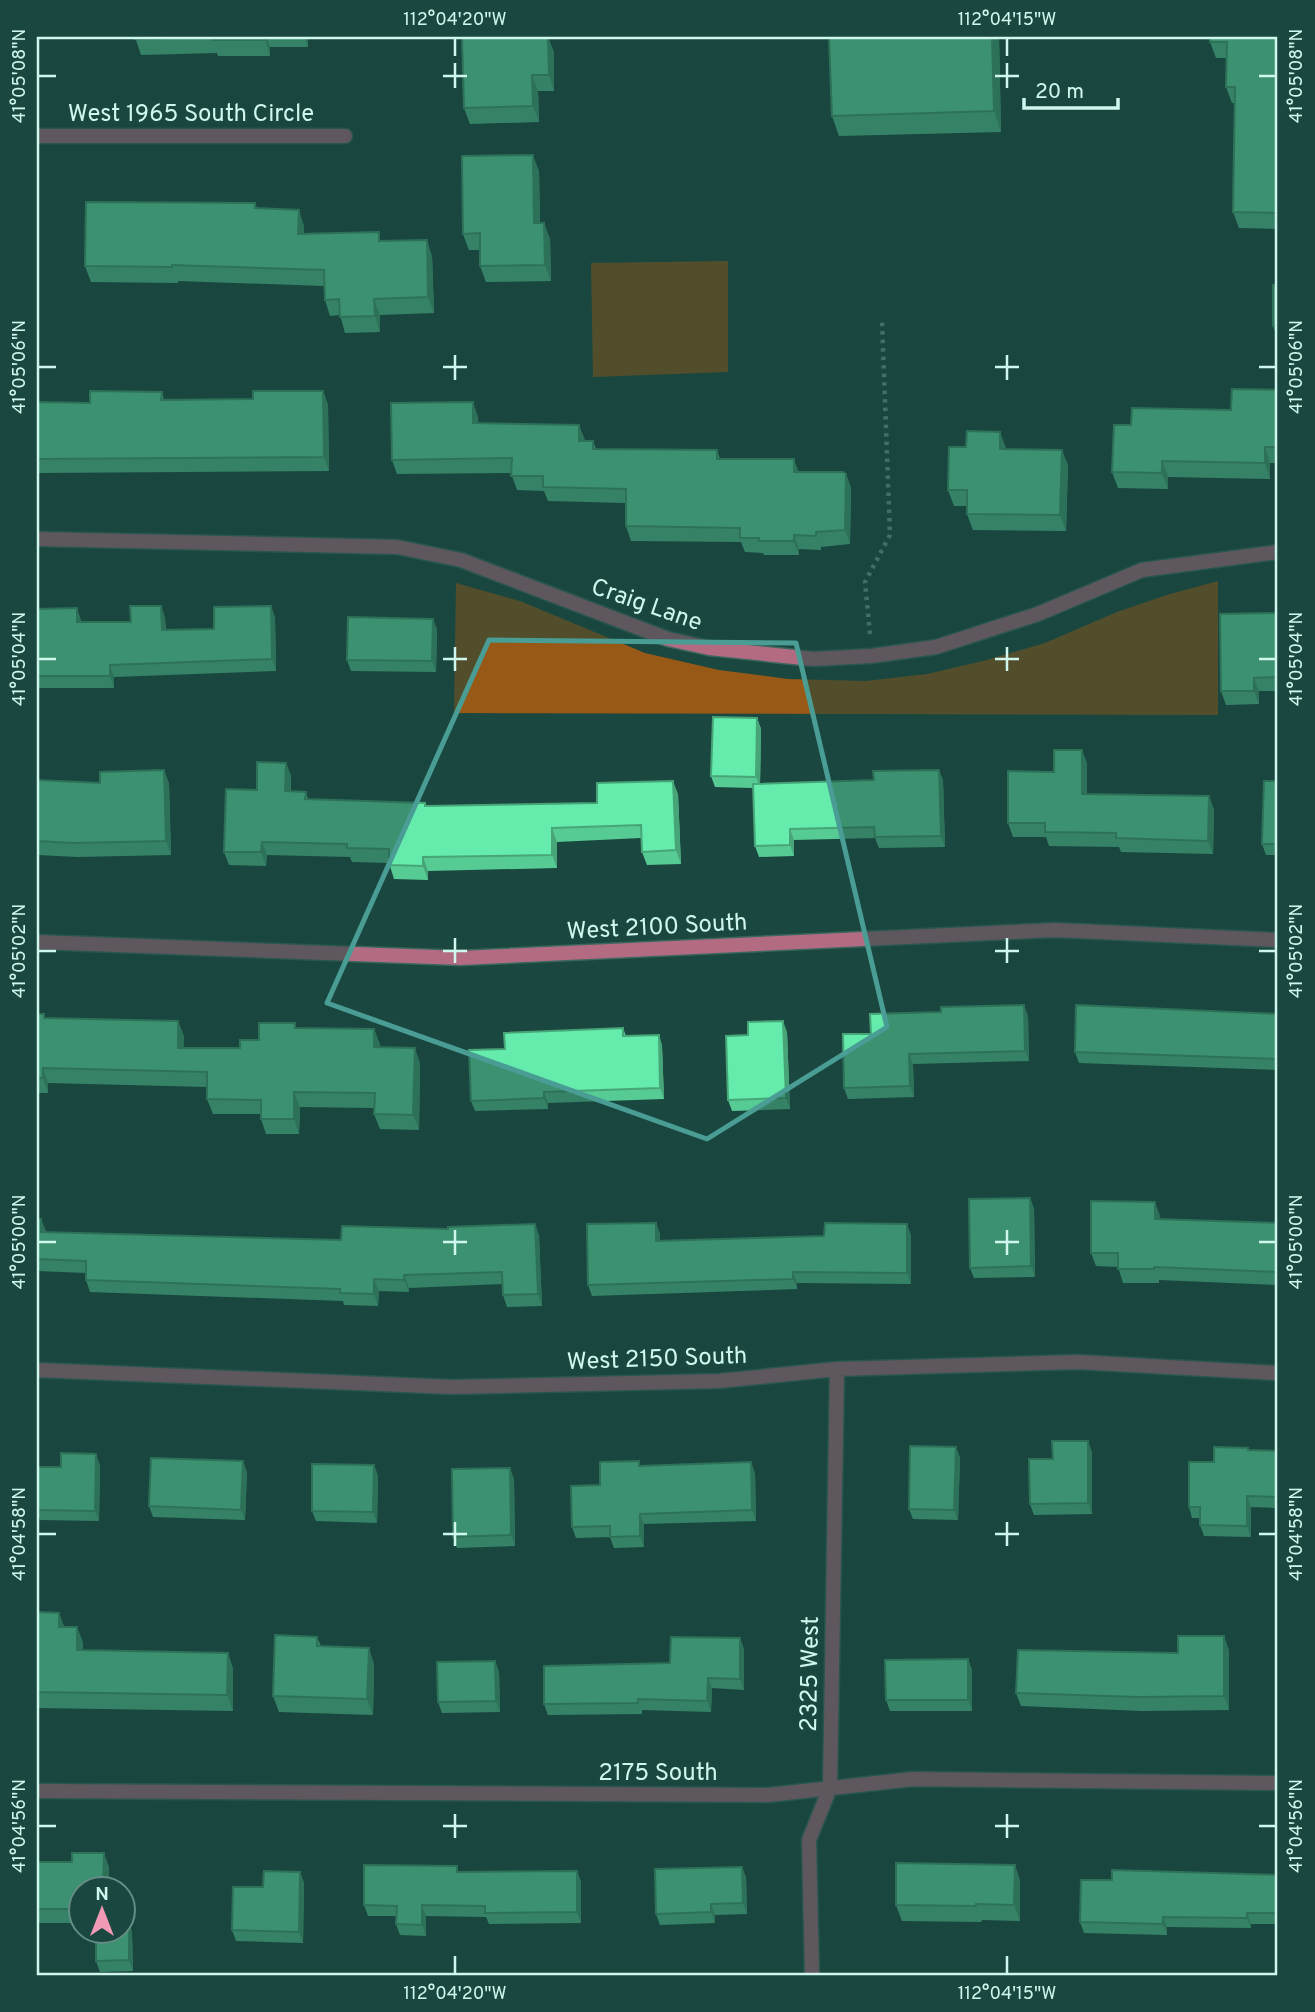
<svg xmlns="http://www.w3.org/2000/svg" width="1315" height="2012" font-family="Overpass,sans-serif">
	<rect width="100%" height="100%" fill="#1a473f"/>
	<path fill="#985816" d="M728,261V372L593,377L591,263Z
		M1218,581V715L454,713L456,583L520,601L645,653L719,670L788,679L866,681L927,674L983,661L1045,643L1117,612L1170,594Z"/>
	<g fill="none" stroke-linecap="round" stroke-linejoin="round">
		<g stroke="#3b675e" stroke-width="17">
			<path id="street" d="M37,136H345
				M37,539L397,547L461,560L668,639L709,648L813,659L871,656L936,647L1038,614L1142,570L1278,552
				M37,942L461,958L1055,930L1278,940
				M37,1370L453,1387L719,1381L837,1369L1078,1362L1278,1373
				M37,1791L768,1795L913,1779L1278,1783
				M812,1975L809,1840L830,1788L837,1369"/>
		</g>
		<path stroke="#739d94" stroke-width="4.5" stroke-dasharray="3.5 5" stroke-linecap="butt" d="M870,634L865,582L890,535L882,321"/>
		<use href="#street" stroke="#b26b81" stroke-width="14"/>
	</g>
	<path fill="#57cb94" d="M135,37H308V47H270V56H218L217,53L141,55Z
		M537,37V38L548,37L554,53V91H538L539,122L470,124L464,108Z
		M999,37L1001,132L839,136L832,116Z
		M1278,37V229L1239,228L1233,212L1235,103H1232L1226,87L1227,58H1216L1210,42Z
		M539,171L540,223L550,239L551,281L486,282L480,266V250H469L463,234Z
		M255,203L257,208L304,226V234L382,241L432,256L434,313L380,315V332L345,333L340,315L330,316L325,300L324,286L178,281V283L91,282L85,266Z
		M1278,285V339L1273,326Z
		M1278,390V463H1270V479L1168,477V489L1118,488L1112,472L1131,425L1231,410Z
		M323,391L328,405L329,471L37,473V402L90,403L162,392L164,400L253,399Z
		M478,417V423L585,440V441H593L596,449L717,450L720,459L798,472L846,474L851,488L850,544L821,547V550L799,549V555H764L763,553L745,552L741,542L631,541L626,526V503L548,501L544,491L517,490L511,473L397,474L392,460Z
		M1006,449L1068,465L1066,531L973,530L967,514V506H954L948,490Z
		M161,606L165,618L166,630L214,629L271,606L275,618L276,671L114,677V688H37V609L81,620V622H131Z
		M1278,613V691H1259V704L1226,705L1221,691Z
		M433,619L437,630L436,672L351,671L347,660Z
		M757,718L761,729L760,784L874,780L939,770L943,781L945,847L879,848L875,838L794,840V856L759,857L755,846L753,788L715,787L711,776Z
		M286,763L291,776V791L306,792L308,799L425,803L426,806L597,803L678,794L681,864L647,865L642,852L641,838L557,842V868L428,871V880L394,879L389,863L352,862L350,857L267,855L266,866L229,865L224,852L257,790Z
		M1087,763V794L1209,796L1214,810L1213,854L1121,852L1119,847L1049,846L1046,837H1013L1008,823L1054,772Z
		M164,770L169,784L171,855L78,857L37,855V780L100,783Z
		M1278,781V855H1266L1262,844Z
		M37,1014L46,1018L184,1036L183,1048H240L259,1040L296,1028L374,1029L380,1047L420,1063L419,1130L380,1129L374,1114V1108L300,1107L299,1134H266L261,1119V1114H213L207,1099V1087L48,1083V1093H37Z
		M1278,1014V1070L1079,1063L1075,1052Z
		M1028,1016L1029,1061L913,1064L914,1097L848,1099L844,1088L871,1034Z
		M623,1028L626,1036L659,1035L662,1046L664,1099L548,1103V1109L475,1111L471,1101L505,1049Z
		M787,1032L790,1109L732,1111L728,1100L748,1035Z
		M1030,1198L1034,1209L1035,1277L974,1278L970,1268Z
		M1160,1216V1219L1278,1223V1285L1159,1280V1283H1123L1118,1267L1096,1266L1091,1253Z
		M37,1219L46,1232L341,1240L448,1229L535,1224L539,1236L542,1306L507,1307L503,1295L502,1284L409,1288V1292L379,1291L378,1306L344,1305L343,1301L90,1292L86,1280V1273L37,1271Z
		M656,1223L660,1234V1241L911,1235V1284L797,1283V1289L592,1296L588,1285Z
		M956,1447L960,1458L958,1520L913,1519L909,1509Z
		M1249,1450L1278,1451V1508L1251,1507V1537L1204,1536L1200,1525V1518H1192L1189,1507L1214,1462Z
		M1092,1452V1514L1034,1515L1030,1504L1053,1459Z
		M100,1465L99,1521L40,1520L37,1511V1467H61Z
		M374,1465L378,1476L377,1523L316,1521L312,1511Z
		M640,1466L755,1473L756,1521L644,1524V1547L614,1548L610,1537L576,1538L572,1527L600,1485Z
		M247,1472L245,1520L153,1517L149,1506Z
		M514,1479L515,1546L457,1548L453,1537Z
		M37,1612L59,1613L64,1627H77L83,1643V1650L228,1653L233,1669V1711L37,1708Z
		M317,1637L321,1646L374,1664L373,1715L279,1712L273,1696Z
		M744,1649V1690L712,1688L711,1712L642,1710V1714L548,1715L544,1704L670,1663Z
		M1229,1650V1710L1142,1711L1021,1706L1016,1693L1178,1653Z
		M968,1659L972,1670V1711H890L886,1700Z
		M495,1661L499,1672L500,1712L442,1713L438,1702Z
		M37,1862L109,1867V1889H80V1923H37Z
		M1015,1865L1020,1881V1921L982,1920L981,1922L902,1921L896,1905Z
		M742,1867L746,1878L747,1914L715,1915V1923L660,1925L656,1914Z
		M577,1871L581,1882V1923L489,1924L486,1917L426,1916V1936L400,1935L396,1924V1916H368L364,1905L459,1872Z
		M300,1872L304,1883L303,1943L236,1941L232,1930L263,1887Z
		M1278,1875V1924H1251V1928L1167,1927V1935L1084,1933L1080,1922L1112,1880Z
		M129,1922L132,1933L133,1971L100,1972L96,1961Z"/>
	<path fill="#47a578" d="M265,37H267L270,47V56L265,40Z
		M304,37H308V47Z
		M548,37L554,53V91L549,75Z
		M992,37H999L1001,132L994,111Z
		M532,75L538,91L539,122L533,106Z
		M533,155L539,171L540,239L534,223Z
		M299,210L304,226V250L298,234Z
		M544,223L550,239L551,281L545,265Z
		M427,240L432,256L434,313L428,297Z
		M374,299L380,315V332L375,316Z
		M323,391L328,405L329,471L324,457Z
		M473,402L478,417L479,437L473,423Z
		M579,425L585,440L584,456L579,441Z
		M1000,432L1006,448L1000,449Z
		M1265,447L1270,463V479L1265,463Z
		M1062,450L1068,465L1066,531L1060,515Z
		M794,459L799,473L794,472Z
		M1162,461L1168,477V489L1162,473Z
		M846,474L851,488L850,544L845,530Z
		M794,535L799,549V555L794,541Z
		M161,606L165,618L166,642L162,630Z
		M271,606L275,618L276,671L272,659Z
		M77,608L81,620V634L77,622Z
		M433,619L437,630L436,672L432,661Z
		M110,665L114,677V688L110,676Z
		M1254,678L1259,691V704L1254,691Z
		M757,718L761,729L760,788L756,777Z
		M1082,750L1087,763V807L1082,794Z
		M286,763L291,776L290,805L285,791Z
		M164,770L169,784L171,855L166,841Z
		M939,770L943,781L945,847L941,836Z
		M673,781L678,794L681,864L676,850Z
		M1209,796L1214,810L1213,854L1208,841Z
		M552,828L557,842V868L552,855Z
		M790,829L794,840V856L790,845Z
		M262,842L267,855L266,866L261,852Z
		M423,857L428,871V880L423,866Z
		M1024,1005L1028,1016L1029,1061L1025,1051Z
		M178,1021L184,1036L183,1063L178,1048Z
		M783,1021L787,1032L790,1109L786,1098Z
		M374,1029L380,1044V1062L374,1047Z
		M659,1035L662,1046L664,1099L660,1088Z
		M415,1048L420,1063L419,1130L413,1115Z
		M909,1054L913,1064L914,1097L910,1086Z
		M43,1068L48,1083V1093L43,1078Z
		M294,1092L300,1107L299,1134L294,1119Z
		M544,1092L548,1103V1109L544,1098Z
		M1030,1198L1034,1209L1035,1277L1031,1266Z
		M1155,1202L1160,1216V1232L1155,1219Z
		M41,1219L46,1231V1244L41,1232Z
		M656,1223L660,1234V1252L656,1241Z
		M535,1224L539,1236L542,1306L538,1294Z
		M907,1224L911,1235V1284L907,1273Z
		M793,1272L797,1283V1289L793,1279Z
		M404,1275L409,1288V1292L404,1280Z
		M374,1279L379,1291L378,1306L374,1294Z
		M1088,1441L1092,1452V1514L1088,1503Z
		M956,1447L960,1458L958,1520L954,1510Z
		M96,1454L100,1465L99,1521L95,1511Z
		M243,1461L247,1472L245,1520L241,1510Z
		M751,1462L755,1473L756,1521L752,1510Z
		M374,1465L378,1476L377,1523L373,1512Z
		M510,1468L514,1479L515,1546L511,1535Z
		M1247,1496L1251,1507V1537L1247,1526Z
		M640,1514L644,1524V1547L640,1536Z
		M59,1613L65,1629L59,1627Z
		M77,1627L83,1643L82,1666L77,1650Z
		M1224,1636L1229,1650V1710L1224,1696Z
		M740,1638L744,1649V1690L740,1679Z
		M369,1648L374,1664L373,1715L367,1699Z
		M228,1653L233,1669V1711L227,1695Z
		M968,1659L972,1670V1711L968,1700Z
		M495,1661L499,1672L500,1712L496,1701Z
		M708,1678L712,1688L711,1712L707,1701Z
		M104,1853L109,1867V1889H103Z
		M1015,1865L1020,1881V1921L1014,1905Z
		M742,1867L746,1878L747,1914L743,1903Z
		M577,1871L581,1882V1923L577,1912Z
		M300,1872L304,1883L303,1943L299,1932Z
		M711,1904L715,1915V1923L711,1912Z
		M422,1905L426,1916V1936L422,1925Z
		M1247,1913L1251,1924V1928L1247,1918Z
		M1163,1917L1167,1927V1935L1163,1924Z
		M129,1922L132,1933L133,1971L129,1960Z"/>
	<path fill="#65ecac" stroke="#47a578" stroke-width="2" d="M135,37H265V40H212V37L135,39Z
		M462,37H548L549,75H532L533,106L464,108Z
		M829,37H992L994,111L832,116Z
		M1210,37H1278V213L1233,212L1235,87H1226L1227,42H1210Z
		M533,155L534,223H544L545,265L480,266V233L463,234L462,156Z
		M86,202L255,203V208L299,210L298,234L379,232V241L427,240L428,297L374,299L375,316L340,317L339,299L325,300L324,270L172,265V267L85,266Z
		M1273,285H1278V325L1273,326Z
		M1232,389L1278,390V447H1265V463L1162,461V473L1112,472L1114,425H1131L1132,408L1231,410Z
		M90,391L162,392L161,400L253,399V391H323L324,457L37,459V402L90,403Z
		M473,402V423L579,425V441H593V449L717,450V459H794V472H843L846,474L845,530L816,532V536L794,535V541H759V538H740V528L626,526V489L543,487V476H511L512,458L392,460L391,403Z
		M967,431L1000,432V449L1062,450L1060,515L967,514V490H948L949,447H966Z
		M130,606H161L162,630L214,629V607L271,606L272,659L110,665V676H37V609L77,608V622H131Z
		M1278,613V677L1254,678V691H1221L1220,614Z
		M348,617L433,619L432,661L347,660Z
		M713,717L757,718L756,777L711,776Z
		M1054,750H1082V794L1209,796L1208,841L1116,838V833L1045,832V823H1008V771L1054,772Z
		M257,762L286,763L285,791L306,792L305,799L425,803V806L597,803V783L673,781L676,850L642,852L641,825L552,828V855L423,857V866L389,865V849L347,848V844L262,842L261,852H224L226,789L257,790Z
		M164,770L166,841L73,843L37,841V780L100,783V772Z
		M939,770L941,836L875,837L874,827L790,829V845L755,846L753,784L874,780L873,771Z
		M1264,781H1278V844H1262Z
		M1024,1005L1025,1051L909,1054L910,1086L844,1088L843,1034H871L870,1014L941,1012V1007Z
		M1076,1005L1278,1014V1059L1075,1052Z
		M37,1014H44V1018L178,1021V1048H240V1040H259V1023H295V1028L374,1029V1047L415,1048L413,1115L374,1114L375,1093L294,1092V1119H261V1100L207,1099V1072L43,1068V1078H37Z
		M783,1021L786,1098L728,1100L726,1036L748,1035V1022Z
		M623,1028V1036L659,1035L660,1088L544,1092V1098L471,1101L469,1050L505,1049L504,1033Z
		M1030,1198L1031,1266L970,1268L969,1199Z
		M1091,1201L1155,1202V1219L1278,1223V1272L1154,1267V1269H1118V1253H1091Z
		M37,1219H41V1232L341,1240L342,1226L448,1229V1227L535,1224L538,1294L503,1295L502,1272L404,1275V1280L374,1279V1294L340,1293V1289L86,1280V1261L37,1259Z
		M656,1223V1241L824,1236L825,1223L907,1224V1273L793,1272V1279L588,1285L587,1224Z
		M1052,1441H1088V1503L1030,1504L1029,1459H1053Z
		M910,1446L956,1447L954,1510L909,1509Z
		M1214,1447L1248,1448V1450L1278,1451V1497L1247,1496V1526L1200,1525V1507H1189V1462H1214Z
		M61,1453L96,1454L95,1511L37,1510V1467H61Z
		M151,1458L243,1461L241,1510L149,1506Z
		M639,1461V1466L751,1462L752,1510L640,1514V1536L610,1537V1526L572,1527L571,1486L600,1485V1462Z
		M312,1464L374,1465L373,1512L312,1511Z
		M510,1468L511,1535L453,1537L452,1469Z
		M37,1612L59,1613V1627H77V1650L228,1653L227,1695L37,1692Z
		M275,1635L317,1637V1646L369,1648L367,1699L273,1696Z
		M1178,1636H1224V1696L1138,1697L1016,1693L1018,1650L1178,1653Z
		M671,1637L740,1638V1679L708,1678L707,1701L638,1699V1703L544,1704V1666L670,1663Z
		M968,1659V1700H886L885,1660Z
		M495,1661L496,1701L438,1702L437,1662Z
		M72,1853H104L103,1889H80V1909H37V1862H72Z
		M896,1863L1015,1865L1014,1905L976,1904V1906L896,1905Z
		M364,1865L457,1866V1872L577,1871V1912L485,1913V1906L422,1905V1925L396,1924L397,1906L364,1905Z
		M742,1867L743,1903L711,1904V1912L656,1914L655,1869Z
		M1112,1870L1278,1875V1913H1247V1918L1163,1917V1924L1080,1922L1081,1880H1112Z
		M264,1871L300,1872L299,1932L232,1930L233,1887H263Z
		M122,1922H129V1960L96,1961V1931H122Z"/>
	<path d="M0 0H1315V2012H0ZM489,640L796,643L887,1027L707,1139L327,1003Z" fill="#1a473f" fill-opacity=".55" fill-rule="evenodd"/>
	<path fill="none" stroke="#499d94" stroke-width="5" stroke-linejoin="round" d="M489,640L796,643L887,1027L707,1139L327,1003Z"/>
	<path fill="none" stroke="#d0f7ee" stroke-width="2.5" d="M455,38V56M1007,38V56M455,63V88M1007,63V88M38,76H56M443,76H467M995,76H1019M1259,76H1276M455,355V380M1007,355V380M38,367H56M443,367H467M995,367H1019M1259,367H1276M455,647V671M1007,647V671M38,659H56M443,659H467M995,659H1019M1259,659H1276M455,938V963M1007,938V963M38,951H56M443,951H467M995,951H1019M1259,951H1276M455,1230V1255M1007,1230V1255M38,1242H56M443,1242H467M995,1242H1019M1259,1242H1276M455,1522V1546M1007,1522V1546M38,1534H56M443,1534H467M995,1534H1019M1259,1534H1276M455,1814V1838M1007,1814V1838M38,1826H56M443,1826H467M995,1826H1019M1259,1826H1276M455,1956V1974M1007,1956V1974"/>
	<g text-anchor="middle" stroke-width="7" stroke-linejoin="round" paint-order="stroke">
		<g font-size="24" fill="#d0f7ee" stroke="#1a473f">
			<text x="191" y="121">West 1965 South Circle</text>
			<text transform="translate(647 604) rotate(19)" y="8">Craig Lane</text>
			<text transform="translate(657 926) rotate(-3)" y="8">West 2100 South</text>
			<text transform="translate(657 1358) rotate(-2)" y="8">West 2150 South</text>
			<text transform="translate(809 1674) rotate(-89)" y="8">2325 West</text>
			<text x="658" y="1780">2175 South</text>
		</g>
	</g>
	<rect width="1315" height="2012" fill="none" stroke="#1a473f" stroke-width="77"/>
	<g transform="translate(102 1910)"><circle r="33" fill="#1a473f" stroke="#638d85" stroke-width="2"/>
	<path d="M0-5L12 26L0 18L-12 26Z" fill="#f09ab5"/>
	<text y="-10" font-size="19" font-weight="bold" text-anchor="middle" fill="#d0f7ee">N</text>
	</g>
	<path d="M1024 98v10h94v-10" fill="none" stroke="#d0f7ee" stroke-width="3.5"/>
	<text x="1035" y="98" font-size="21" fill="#d0f7ee" stroke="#1a473f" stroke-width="5" paint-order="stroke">20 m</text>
	<rect x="38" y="38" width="1238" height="1936" fill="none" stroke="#d0f7ee" stroke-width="2.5"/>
	<g font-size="18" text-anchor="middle" fill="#d0f7ee">
		<text x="455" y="25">112°04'20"W</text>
		<text x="1007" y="25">112°04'15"W</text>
		<text transform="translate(19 76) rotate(-90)" y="6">41°05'08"N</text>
		<text transform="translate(1296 76) rotate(-90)" y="6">41°05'08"N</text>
		<text transform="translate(19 367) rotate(-90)" y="6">41°05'06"N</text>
		<text transform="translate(1296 367) rotate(-90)" y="6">41°05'06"N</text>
		<text transform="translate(19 659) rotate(-90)" y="6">41°05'04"N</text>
		<text transform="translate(1296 659) rotate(-90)" y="6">41°05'04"N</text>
		<text transform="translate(19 951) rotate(-90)" y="6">41°05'02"N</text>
		<text transform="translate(1296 951) rotate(-90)" y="6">41°05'02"N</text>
		<text transform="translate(19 1242) rotate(-90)" y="6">41°05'00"N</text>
		<text transform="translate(1296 1242) rotate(-90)" y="6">41°05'00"N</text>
		<text transform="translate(19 1534) rotate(-90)" y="6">41°04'58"N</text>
		<text transform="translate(1296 1534) rotate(-90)" y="6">41°04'58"N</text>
		<text transform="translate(19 1826) rotate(-90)" y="6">41°04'56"N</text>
		<text transform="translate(1296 1826) rotate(-90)" y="6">41°04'56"N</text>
		<text x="455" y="1999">112°04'20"W</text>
		<text x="1007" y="1999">112°04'15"W</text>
	</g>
</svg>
